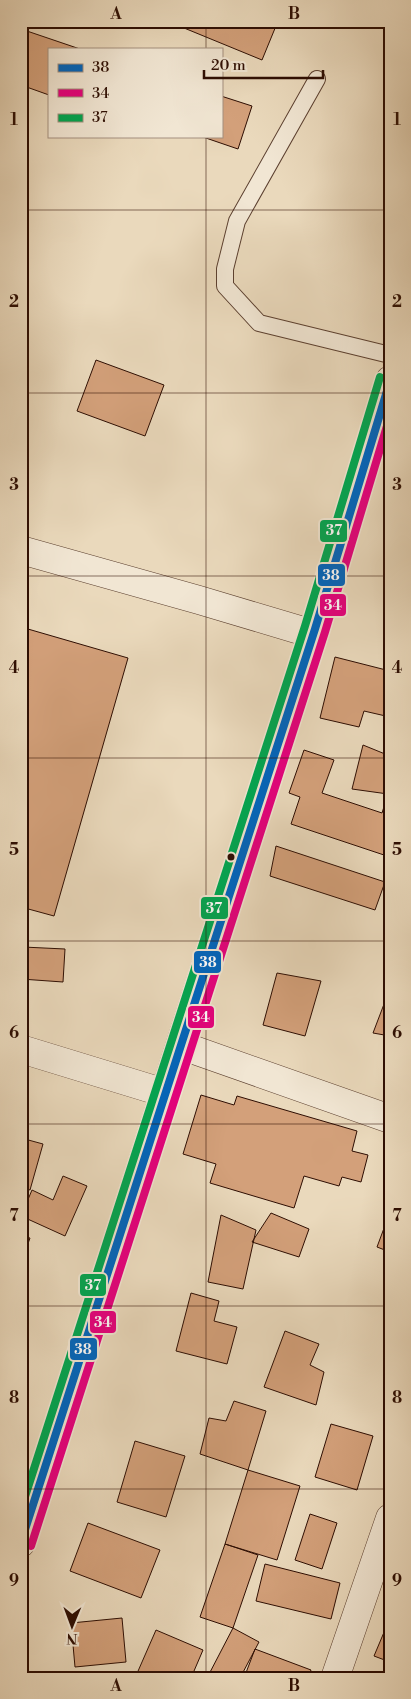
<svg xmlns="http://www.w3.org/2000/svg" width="411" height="1699" font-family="'Libre Bodoni',serif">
	<rect width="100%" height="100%" fill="#ead9bc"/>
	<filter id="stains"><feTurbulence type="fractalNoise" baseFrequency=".004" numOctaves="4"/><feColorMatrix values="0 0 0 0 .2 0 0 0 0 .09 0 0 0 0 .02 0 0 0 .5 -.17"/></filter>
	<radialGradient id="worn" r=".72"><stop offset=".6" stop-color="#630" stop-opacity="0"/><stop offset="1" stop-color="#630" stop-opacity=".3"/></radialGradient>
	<path fill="#d3a07a" stroke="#2d0d02" d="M167,21H278L262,60Z
		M21,29L80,49H49V95L21,85Z
		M221,96L252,106L238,149L200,136H221Z
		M96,360L164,385L145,436L77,411Z
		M21,627L128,658L54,916L21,907Z
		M335,657L390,671V717L364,711L359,727L320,718Z
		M363,745L390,756L388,794L352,789Z
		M304,750L334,760L322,793L382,813L388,794L390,795V857L291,824L300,797L289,793Z
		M276,846L385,882L375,910L270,876Z
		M23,947L65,949L63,982L21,979Z
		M277,973L321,981L305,1036L263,1025Z
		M389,991H390V1036L373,1033Z
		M201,1095L234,1105L237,1096L357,1131L352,1151L368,1155L361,1182L342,1177L339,1186L304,1176L294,1208L210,1183L216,1164L183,1154Z
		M21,1138L43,1144L30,1190L21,1187Z
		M63,1176L87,1186L65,1236L21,1216L32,1190L53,1200Z
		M390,1212V1252L377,1247Z
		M271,1213L309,1229L299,1257L252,1242Z
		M221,1215L256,1230L243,1289L208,1282Z
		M21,1236L30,1238L21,1263Z
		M191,1293L219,1301L214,1321L237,1327L227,1364L176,1351Z
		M285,1331L319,1344L310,1365L324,1372L316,1405L264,1387Z
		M234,1401L266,1411L248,1470L200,1454L209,1418L226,1421Z
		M331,1424L373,1436L357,1490L315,1477Z
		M135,1441L185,1456L166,1517L117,1502Z
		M248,1470L300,1486L277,1560L225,1544Z
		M310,1514L337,1523L322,1569L295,1560Z
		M88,1523L160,1550L141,1598L70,1571Z
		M225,1544L258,1555L233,1628L200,1617Z
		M265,1564L340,1583L331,1619L256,1601Z
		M122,1618L126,1662L75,1667L71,1623Z
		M390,1618V1662L374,1656Z
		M233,1628L259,1642L240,1678H207Z
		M156,1630L203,1650L191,1678H135Z
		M255,1649L311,1670L308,1678H244Z"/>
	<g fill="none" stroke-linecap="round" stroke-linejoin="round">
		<g stroke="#5c4030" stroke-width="18">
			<path id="lane" d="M317,79L237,221L225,269V286L259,323L390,355"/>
		</g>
		<g stroke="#5c4030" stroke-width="29">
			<path id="street" d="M21,550L199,600L313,634
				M180,1045L390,1119
				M21,1049L165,1093
				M21,1543L180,1045L315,629L390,380
				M335,1678L390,1518"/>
		</g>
		<use href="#lane" stroke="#f1e6d3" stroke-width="16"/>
		<use href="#street" stroke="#f1e6d3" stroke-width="28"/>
		<g stroke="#f1e6d3" stroke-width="11">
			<path id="bus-1" d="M21,1542L315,629L390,381"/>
		</g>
		<g stroke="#f1e6d3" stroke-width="11">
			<path id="bus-2" d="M31,1546L325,632L390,416"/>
		</g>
		<g stroke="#f1e6d3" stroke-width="11">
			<path id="bus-3" d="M21,1509L305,626L380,377"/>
		</g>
		<use href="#bus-1" stroke="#0065bd" stroke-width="8"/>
		<use href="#bus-2" stroke="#e5007d" stroke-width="8"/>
		<use href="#bus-3" stroke="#00a651" stroke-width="8"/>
	</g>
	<path fill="none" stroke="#2d0d02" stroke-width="1" stroke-opacity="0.55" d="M206,21V49M206,136V1678M21,210H390M21,393H390M21,576H390M21,758H390M21,941H390M21,1124H390M21,1306H390M21,1489H390"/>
	<circle fill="#2d0d02" stroke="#f1e6d3" stroke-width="2" cx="231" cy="857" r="4.5"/>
	<g stroke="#f1e6d3" stroke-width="2">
		<rect x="319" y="519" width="29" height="24" rx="5" fill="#00a651"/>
		<rect x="317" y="563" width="29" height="24" rx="5" fill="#0065bd"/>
		<rect x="319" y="593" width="28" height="24" rx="5" fill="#e5007d"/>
		<rect x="200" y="896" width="29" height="24" rx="5" fill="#00a651"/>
		<rect x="193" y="950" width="29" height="24" rx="5" fill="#0065bd"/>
		<rect x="187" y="1005" width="28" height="24" rx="5" fill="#e5007d"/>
		<rect x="79" y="1273" width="28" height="24" rx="5" fill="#00a651"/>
		<rect x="89" y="1310" width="28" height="24" rx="5" fill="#e5007d"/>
		<rect x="69" y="1337" width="29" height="24" rx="5" fill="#0065bd"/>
	</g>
	<g font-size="14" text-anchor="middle" font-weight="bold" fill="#fff">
		<text x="334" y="535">37</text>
		<text x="331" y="580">38</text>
		<text x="333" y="610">34</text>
		<text x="214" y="913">37</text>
		<text x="208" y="967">38</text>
		<text x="201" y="1022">34</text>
		<text x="93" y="1290">37</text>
		<text x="103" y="1327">34</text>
		<text x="83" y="1354">38</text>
	</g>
	<rect width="411" height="1699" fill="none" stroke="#ead9bc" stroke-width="55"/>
	<rect x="48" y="48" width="175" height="90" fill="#f1e6d3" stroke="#a38f7f"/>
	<rect x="58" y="64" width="25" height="8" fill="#0065bd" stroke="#a38f7f"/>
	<text x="92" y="72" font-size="15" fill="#2d0d02">38</text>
	<rect x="58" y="89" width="25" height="8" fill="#e5007d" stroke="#a38f7f"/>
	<text x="92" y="98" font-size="15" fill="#2d0d02">34</text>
	<rect x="58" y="114" width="25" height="8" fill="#00a651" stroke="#a38f7f"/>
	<text x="92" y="122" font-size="15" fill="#2d0d02">37</text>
	<g transform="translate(72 1626) rotate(181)" stroke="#f1e6d3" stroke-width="4" paint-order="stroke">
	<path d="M0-4L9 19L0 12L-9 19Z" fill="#2d0d02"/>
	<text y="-8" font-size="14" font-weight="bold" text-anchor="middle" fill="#2d0d02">N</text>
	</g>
	<path d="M204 70v8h119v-8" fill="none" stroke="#2d0d02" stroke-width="2.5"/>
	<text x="211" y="70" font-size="15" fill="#2d0d02" stroke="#f1e6d3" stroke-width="4" paint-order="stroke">20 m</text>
	<rect x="28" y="28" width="356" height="1644" fill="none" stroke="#2d0d02" stroke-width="2"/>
	<g font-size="16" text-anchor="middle" font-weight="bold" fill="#2d0d02">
		<text x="116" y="19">A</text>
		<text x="294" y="19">B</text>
		<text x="14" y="125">1</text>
		<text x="397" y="125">1</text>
		<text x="14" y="307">2</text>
		<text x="397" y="307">2</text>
		<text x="14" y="490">3</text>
		<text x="397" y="490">3</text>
		<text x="14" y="673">4</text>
		<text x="397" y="673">4</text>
		<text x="14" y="855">5</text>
		<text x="397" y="855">5</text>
		<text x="14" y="1038">6</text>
		<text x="397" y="1038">6</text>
		<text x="14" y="1221">7</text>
		<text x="397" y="1221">7</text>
		<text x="14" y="1403">8</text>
		<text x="397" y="1403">8</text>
		<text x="14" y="1586">9</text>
		<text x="397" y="1586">9</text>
		<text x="116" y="1691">A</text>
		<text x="294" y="1691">B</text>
	</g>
	<rect width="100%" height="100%" filter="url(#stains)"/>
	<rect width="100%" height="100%" fill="url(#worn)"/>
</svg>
